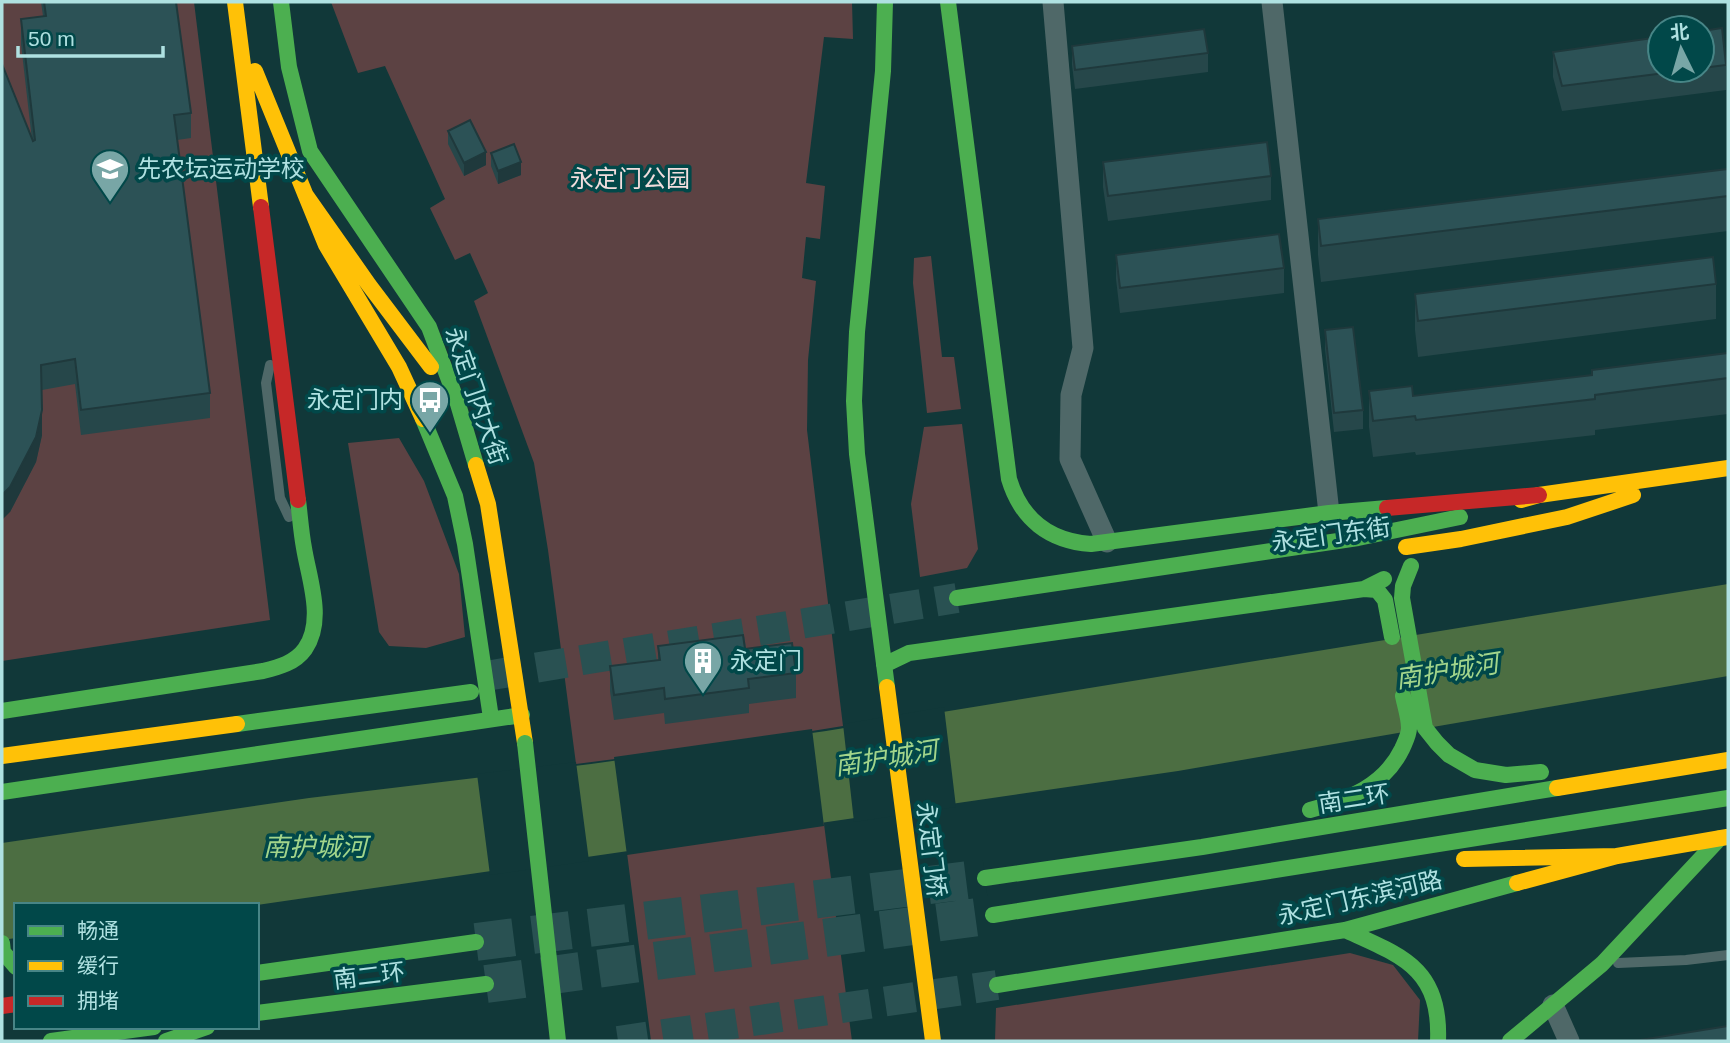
<svg xmlns="http://www.w3.org/2000/svg" width="1730" height="1043" font-family="Arial,'Noto Sans SC',sans-serif">
	<rect width="100%" height="100%" fill="#113839"/>
	<path fill="#5c4243" d="M2,2H194L270,620L2,661Z
		M331,2H852L853,39L824,37L806,183L825,186L820,239L806,237L802,278L816,281L808,360L807,430L843,726L812,731L852,1041H651L615,759L576,764L548,550L534,463L474,301L488,293L470,253L455,260L430,208L445,199L385,66L358,73Z
		M931,256L942,357H954L961,409L927,413L913,283L914,258Z
		M962,424L978,549L967,568L920,577L911,504L924,427Z
		M399,438L424,481L459,574L465,637L426,648L389,646L379,632L348,443Z
		M1350,953L1393,965L1420,1000L1418,1041H995L996,1008Z"/>
	<path fill="#4c6e42" d="M1728,584V676L1178,771L257,905H16V938L2,940V843L309,798L591,764L826,731Z"/>
	<path fill="#113839" d="M944,707L956,807L854,822L843,724Z
		M812,729L824,826L627,855L614,757Z
		M576,762L589,861L490,875L477,774Z"/>
	<g fill="none" stroke-linecap="round" stroke-linejoin="round">
		<path stroke="#295152" stroke-width="30" stroke-dasharray="30 15" stroke-linecap="butt" d="M492,675L957,598
			M618,1041L997,985"/>
		<path stroke="#295152" stroke-width="38" stroke-dasharray="38 19" stroke-linecap="butt" d="M476,942L985,878
			M486,984L993,915"/>
		<path stroke="#4f6868" stroke-width="10" d="M270,365L266,383L280,498L289,517
			M1618,963L1686,960L1728,955"/>
		<path stroke="#4f6868" stroke-width="21" d="M1053,2L1083,348L1071,395L1070,459L1107,542
			M1272,2L1329,513
			M1553,1005L1569,1041"/>
		<path stroke="#4caf50" stroke-width="16" d="M281,2L289,67L310,151L429,327L458,404L476,465
			M885,2L883,71L857,332L854,401L857,454L887,687
			M948,2L1009,479C1021,519 1049,541 1091,544L1329,513L1387,508
			M423,419L455,496L465,544L491,718
			M1411,566L1403,586L1402,598L1425,728L1437,743L1449,755L1475,770L1506,775L1541,772
			M1364,589L1377,590L1385,600L1392,637
			M957,598L1358,538L1460,517
			M884,665L909,653L1364,589L1384,579
			M2,711L263,671C279,667 295,663 305,649C325,620 309,579 304,548C301,532 300,516 298,500
			M237,724L471,692
			M2,792L522,715
			M1310,810C1348,800 1384,786 1402,749C1405,742 1409,735 1409,728C1409,718 1405,706 1403,696
			M985,878L1202,847L1557,788
			M993,915L1728,798
			M1345,930C1402,956 1441,968 1438,1041
			M2,943L3,952L16,967
			M257,973L476,942
			M997,985L1345,930L1517,883
			M257,1013L486,984
			M51,1041L154,1027
			M166,1041L207,1027
			M1510,1041L1602,964L1720,838"/>
		<path stroke="#ffc107" stroke-width="16" d="M235,2L261,207
			M255,71L326,245L399,367L423,419
			M305,194L369,285L431,367
			M476,465L488,504L525,743
			M1521,500L1539,495L1728,468
			M1406,547L1461,539L1567,517L1633,495
			M2,756L237,724
			M1557,788L1728,760
			M1464,859L1617,856
			M1517,883L1617,856L1727,837"/>
		<path stroke="#c62828" stroke-width="16" d="M261,207L298,500
			M1387,508L1539,495
			M2,1006L16,1004"/>
		<path stroke="#4caf50" stroke-width="16" d="M525,743L558,1041"/>
		<path stroke="#ffc107" stroke-width="16" d="M887,687L933,1041"/>
	</g>
	<path fill="#26474a" d="M41,2H176L191,113V138L177,140L210,393V418L81,435L75,384L42,390V435L36,462L10,512L32,140L21,44V19L43,16Z
		M1702,31L1726,65V90L1562,111L1553,77V52L1660,70H1702Z
		M1072,46L1208,53V72L1075,89L1072,65Z
		M448,131L486,165L464,176L448,144Z
		M491,153L521,175L498,184L491,166Z
		M1103,162L1271,176V200L1108,221L1103,187Z
		M1728,169V231L1321,282L1318,255V219Z
		M1116,255L1284,268V293L1120,313L1116,279Z
		M1716,284V319L1418,357L1415,330V294Z
		M1325,330L1363,410V429L1334,432L1325,349Z
		M1728,353V414L1595,430V435L1416,455L1415,452L1373,457L1369,427V391L1413,396L1592,375Z
		M658,646L745,649L796,673V698L749,704V713L665,724L664,713L614,720L610,691V666L658,660Z"/>
	<path fill="#1f393c" d="M486,152V165L464,176V163Z
		M521,162V175L498,184V171Z
		M42,410V435L36,462L10,512L2,520V495Z"/>
	<path fill="#2c5256" stroke="#1f393c" stroke-width="2" d="M44,2H176L191,113L174,115L210,393L81,410L75,359L41,365L42,410L36,437L10,487L2,495V64L33,141L35,140L21,19L46,16Z
		M1722,28L1726,65L1702,68V31Z
		M1204,29L1208,53L1075,70L1072,46Z
		M1660,37V70H1689L1562,86L1553,52Z
		M470,120L486,152L464,163L448,131Z
		M1267,142L1271,176L1108,196L1103,162Z
		M514,144L521,162L498,171L491,153Z
		M1728,169V196L1321,246L1318,219Z
		M1279,234L1284,268L1120,288L1116,255Z
		M1713,257L1716,284L1418,321L1415,294Z
		M1353,327L1363,410L1334,413L1325,330Z
		M1728,353V378L1595,395V399L1416,420L1415,416L1373,421L1369,391L1412,386L1413,396L1592,375V370Z
		M743,635L745,649L792,643L796,673L748,679L749,688L665,699L664,688L614,695L610,666L660,660L658,646Z
		M1728,1026V1041H1634Z"/>
	<defs>
		<g id="university-pin" transform="scale(2.0125)"><path d="M0 17L-7.5 6A9.5 9.5 0 1 1 7.5 6Z" fill="#78a6a6" stroke="#014849"/><path d="M0-5L7-2L0 1L-7-2ZM-4 1L0 2.5L4 1V4Q0 6-4 4Z" fill="#fff"/></g>
		<g id="bus-pin" transform="scale(2.0125)"><path d="M0 17L-7.5 6A9.5 9.5 0 1 1 7.5 6Z" fill="#78a6a6" stroke="#014849"/><path d="M-5-6H5V4H4V6H2V4H-2V6H-4V4H-5ZM-3.5-4V0h7V-4ZM-3.5 1.2v1.5H-2V1.2ZM2 1.2v1.5H3.5V1.2Z" fill="#fff"/></g>
		<g id="building-pin" transform="scale(2.0125)"><path d="M0 17L-7.5 6A9.5 9.5 0 1 1 7.5 6Z" fill="#78a6a6" stroke="#014849"/><path d="M-4-6H4V6H1V3H-1V6H-4ZM-2.5-4.3h1.7v1.8h-1.7ZM.8-4.3h1.7v1.8H.8ZM-2.5-1h1.7V.8h-1.7ZM.8-1h1.7V.8H.8Z" fill="#fff"/></g>
	</defs>
	<g fill-rule="evenodd">
		<use href="#university-pin" x="110" y="169"/>
		<use href="#bus-pin" x="430" y="400"/>
		<use href="#building-pin" x="703" y="661"/>
	</g>
	<g text-anchor="middle" stroke-width="7" stroke-linejoin="round" paint-order="stroke">
		<g font-size="24" fill="#afe1e1" stroke="#014849" text-anchor="start">
			<text x="137" y="177">先农坛运动学校</text>
			<text x="403" y="408" text-anchor="end">永定门内</text>
			<text x="730" y="669">永定门</text>
		</g>
		<g font-size="24" fill="#f1dddd" stroke="#014849">
			<text x="630" y="187">永定门公园</text>
		</g>
		<g font-size="24" fill="#afe1e1" stroke="#014849">
			<text transform="translate(476 396) rotate(71)" y="8">永定门内大街</text>
			<text transform="translate(1331 535) rotate(-8)" y="8">永定门东街</text>
			<text transform="translate(1354 799) rotate(-9)" y="8">南二环</text>
			<text transform="translate(931 850) rotate(83)" y="8">永定门桥</text>
			<text transform="translate(1360 898) rotate(-13)" y="8">永定门东滨河路</text>
			<text transform="translate(369 976) rotate(-7)" y="8">南二环</text>
		</g>
		<g font-size="26" font-style="italic" fill="#a2d58b" stroke="#014849">
			<text transform="translate(1447 671) rotate(-9)" y="9">南护城河</text>
			<text transform="translate(886 758) rotate(-9)" y="9">南护城河</text>
			<text x="315" y="856">南护城河</text>
		</g>
	</g>
	<rect width="1730" height="1043" fill="none" stroke="#afe1e1" stroke-width="7"/>
	<rect x="14" y="903" width="245" height="126" fill="#014849" stroke="#478586" stroke-width="2"/>
	<rect x="28" y="926" width="35" height="10" fill="#4caf50" stroke="#478586" stroke-width="2"/>
	<text x="77" y="938" font-size="21" fill="#afe1e1">畅通</text>
	<rect x="28" y="961" width="35" height="10" fill="#ffc107" stroke="#478586" stroke-width="2"/>
	<text x="77" y="973" font-size="21" fill="#afe1e1">缓行</text>
	<rect x="28" y="996" width="35" height="10" fill="#c62828" stroke="#478586" stroke-width="2"/>
	<text x="77" y="1008" font-size="21" fill="#afe1e1">拥堵</text>
	<g transform="translate(1681 49) rotate(355)"><circle r="33" fill="#014849" stroke="#478586" stroke-width="2"/>
	<path d="M0-5L12 26L0 18L-12 26Z" fill="#78a6a6"/>
	<text y="-10" font-size="19" font-weight="bold" text-anchor="middle" fill="#afe1e1">北</text>
	</g>
	<path d="M18 46v10h145v-10" fill="none" stroke="#afe1e1" stroke-width="3.5"/>
	<text x="28" y="46" font-size="21" fill="#afe1e1" stroke="#014849" stroke-width="5" paint-order="stroke">50 m</text>
</svg>
